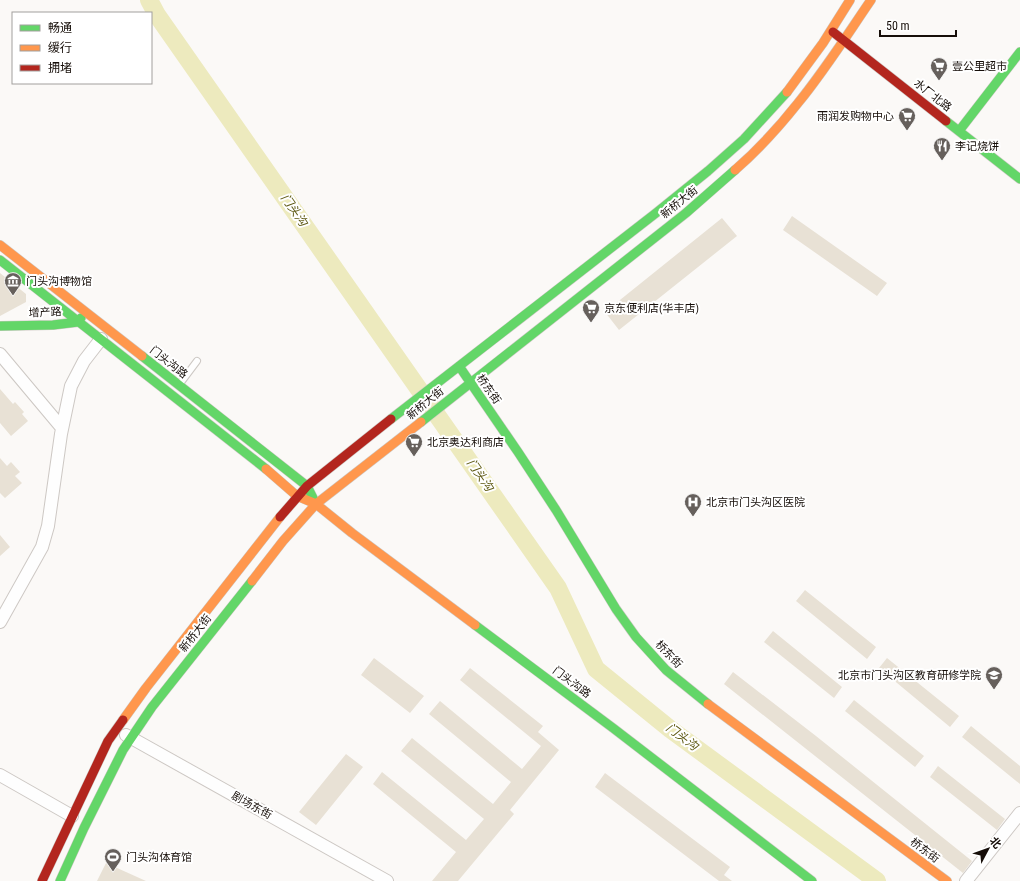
<svg xmlns="http://www.w3.org/2000/svg" width="1020" height="881" font-family="'Roboto Condensed','Noto Sans SC',sans-serif">
	<rect width="100%" height="100%" fill="#fbf9f7"/>
	<g fill="none" stroke-linecap="round" stroke-linejoin="round">
		<path stroke="#edeabe" stroke-width="18" d="M149,0L157,15L558,588L596,669L670,729L877,881"/>
	</g>
	<path fill="#e8e1d5" d="M792,216L887,283L877,296L783,230Z
		M722,218L737,236L619,330L605,312Z
		M0,273L26,294V302L0,316Z
		M0,389L13,404L15,402L24,412L22,414L28,421L11,436L0,423Z
		M0,458L7,466L11,462L20,472L15,476L22,483L5,498L0,493Z
		M0,535L10,547L0,556Z
		M805,590L876,647L867,659L796,601Z
		M773,631L842,687L834,698L764,642Z
		M374,658L424,696L410,713L361,675Z
		M887,658L959,716L950,727L879,668Z
		M470,668L543,726L538,732L559,750L510,810L514,814L458,881H432L456,852L373,784L382,772L466,840L484,819L401,751L412,738L493,804L511,782L429,714L440,701L522,769L541,746L460,680Z
		M733,672L816,736L972,861L963,873L724,684Z
		M854,700L924,756L915,767L845,711Z
		M971,726L1020,766V784L962,737Z
		M346,754L363,767L316,825L299,812Z
		M938,766L1005,819L997,830L930,777Z
		M605,773L730,867L724,875L732,881H719L595,787Z
		M106,863L146,881H97Z"/>
	<g fill="none" stroke-linecap="round" stroke-linejoin="round">
		<g stroke="#cdc8c4" stroke-width="8">
			<path id="lane" d="M179,385L197,361"/>
		</g>
		<g stroke="#cdc8c4" stroke-width="14">
			<path id="street" d="M0,354L62,428
				M0,622L42,547L48,526L61,434L71,386L84,361L101,339
				M126,735L387,881
				M0,775L72,816
				M966,881L1020,813"/>
		</g>
		<g stroke="#cdc8c4" stroke-width="10">
			<path id="fast" d="M946,121L1020,179
				M959,131L1020,52
				M0,260L266,469
				M0,326L53,325L78,322L81,318
				M142,356L307,486L313,498
				M459,366L518,452L556,510L616,609L636,637L666,670L708,704
				M391,419L656,213L708,171L744,139L787,92
				M421,422L686,213L735,170
				M475,625L613,728L812,881
				M60,881L84,828L123,750L152,707L252,581"/>
		</g>
		<g stroke="#cdc8c4" stroke-width="10">
			<path id="slow" d="M787,92L823,43L850,0
				M735,170C758,150 779,127 798,103C825,70 847,35 871,0
				M0,245L142,356
				M266,469L297,496L316,504L352,533L475,625
				M252,581L283,541L316,504L421,422
				M708,704L947,881
				M123,720L146,688L280,517"/>
		</g>
		<g stroke="#cdc8c4" stroke-width="10">
			<path id="jam" d="M833,32L946,121
				M280,517L307,486L391,419
				M42,881L108,741L123,720"/>
		</g>
		<use href="#lane" stroke="#fefefe" stroke-width="6"/>
		<use href="#street" stroke="#fefefe" stroke-width="12"/>
		<use href="#fast" stroke="#63d668" stroke-width="9"/>
		<use href="#slow" stroke="#ff974d" stroke-width="9"/>
		<use href="#jam" stroke="#b3261e" stroke-width="9"/>
	</g>
	<defs>
		<g id="supermarket-pin" transform="scale(0.9)"><path d="M0 17L-7.5 6A9.5 9.5 0 1 1 7.5 6Z" fill="#66605c" stroke="#fff"/><path d="M-6-5.5h2.5l.6 2H6L4.5 2H-2.5L-4.4-4H-6ZM-1.5 3.2a1.3 1.3 0 1 0 .1 0ZM3 3.2a1.3 1.3 0 1 0 .1 0Z" fill="#fff"/></g>
		<g id="restaurant-pin" transform="scale(0.9)"><path d="M0 17L-7.5 6A9.5 9.5 0 1 1 7.5 6Z" fill="#66605c" stroke="#fff"/><path d="M-5-6h1v4h1v-4h1v4h1v-4h1v5L-1.5 .5V6h-2V.5L-5-1ZM5-6V6H3V1.5H1.5Q1.5-4 5-6Z" fill="#fff"/></g>
		<g id="museum-pin" transform="scale(0.9)"><path d="M0 17L-7.5 6A9.5 9.5 0 1 1 7.5 6Z" fill="#66605c" stroke="#fff"/><path d="M0-6L6-3V-2H-6V-3ZM-5-1h2V3h-2ZM-1-1h2V3h-2ZM3-1h2V3H3ZM-6 4H6V6H-6Z" fill="#fff"/></g>
		<g id="hospital-pin" transform="scale(0.9)"><path d="M0 17L-7.5 6A9.5 9.5 0 1 1 7.5 6Z" fill="#66605c" stroke="#fff"/><path d="M-5-5h3v3.5h4V-5h3V5h-3V1.5h-4V5h-3Z" fill="#fff"/></g>
		<g id="university-pin" transform="scale(0.9)"><path d="M0 17L-7.5 6A9.5 9.5 0 1 1 7.5 6Z" fill="#66605c" stroke="#fff"/><path d="M0-5L7-2L0 1L-7-2ZM-4 1L0 2.5L4 1V4Q0 6-4 4Z" fill="#fff"/></g>
		<g id="stadium-pin" transform="scale(0.9)"><path d="M0 17L-7.5 6A9.5 9.5 0 1 1 7.5 6Z" fill="#66605c" stroke="#fff"/><path d="M0-5a6.5 5 0 1 0 0 10a6.5 5 0 1 0 0-10ZM-3.5-1.8h7v3.6h-7Z" fill="#fff"/></g>
	</defs>
	<g fill-rule="evenodd">
		<use href="#supermarket-pin" x="939" y="66"/>
		<use href="#supermarket-pin" x="907" y="116"/>
		<use href="#restaurant-pin" x="942" y="146"/>
		<use href="#museum-pin" x="13" y="281"/>
		<use href="#supermarket-pin" x="591" y="308"/>
		<use href="#supermarket-pin" x="414" y="442"/>
		<use href="#hospital-pin" x="693" y="502"/>
		<use href="#university-pin" x="994" y="675"/>
		<use href="#stadium-pin" x="113" y="857"/>
	</g>
	<g text-anchor="middle" stroke-width="4" stroke-linejoin="round" paint-order="stroke">
		<g font-size="11" fill="#160e09" stroke="#fff" text-anchor="start">
			<text x="952" y="70">壹公里超市</text>
			<text x="894" y="120" text-anchor="end">雨润发购物中心</text>
			<text x="955" y="150">李记烧饼</text>
			<text x="26" y="285">门头沟博物馆</text>
			<text x="604" y="312">京东便利店(华丰店)</text>
			<text x="427" y="446">北京奥达利商店</text>
			<text x="706" y="506">北京市门头沟区医院</text>
			<text x="981" y="679" text-anchor="end">北京市门头沟区教育研修学院</text>
			<text x="126" y="861">门头沟体育馆</text>
		</g>
		<g font-size="11" fill="#160e09" stroke="#fff">
			<text transform="translate(933 95) rotate(38)" y="4">水厂北路</text>
			<text transform="translate(679 202) rotate(-39)" y="4">新桥大街</text>
			<text transform="translate(45 312) rotate(-3)" y="4">增产路</text>
			<text transform="translate(169 362) rotate(38)" y="4">门头沟路</text>
			<text transform="translate(489 389) rotate(55)" y="4">桥东街</text>
			<text transform="translate(425 403) rotate(-39)" y="4">新桥大街</text>
			<text transform="translate(195 633) rotate(-52)" y="4">新桥大街</text>
			<text transform="translate(669 654) rotate(46)" y="4">桥东街</text>
			<text transform="translate(572 682) rotate(37)" y="4">门头沟路</text>
			<text transform="translate(252 805) rotate(29)" y="4">剧场东街</text>
			<text transform="translate(925 850) rotate(37)" y="4">桥东街</text>
		</g>
		<g font-size="12" font-style="italic" fill="#5e5913" stroke="#fff">
			<text transform="translate(294 210) rotate(55)" y="4">门头沟</text>
			<text transform="translate(480 475) rotate(55)" y="4">门头沟</text>
			<text transform="translate(682 737) rotate(37)" y="4">门头沟</text>
		</g>
	</g>
	<rect x="12" y="12" width="140" height="72" fill="#ffffff" stroke="#a29f9d"/>
	<rect x="20" y="25" width="20" height="6" fill="#63d668" stroke="#a29f9d"/>
	<text x="48" y="32" font-size="12" fill="#160e09">畅通</text>
	<rect x="20" y="45" width="20" height="6" fill="#ff974d" stroke="#a29f9d"/>
	<text x="48" y="52" font-size="12" fill="#160e09">缓行</text>
	<rect x="20" y="65" width="20" height="6" fill="#b3261e" stroke="#a29f9d"/>
	<text x="48" y="72" font-size="12" fill="#160e09">拥堵</text>
	<g transform="translate(988 849) rotate(49)" stroke="#ffffff" stroke-width="3" paint-order="stroke">
	<path d="M0-3L7 15L0 10L-7 15Z" fill="#160e09"/>
	<text y="-6" font-size="11" font-weight="bold" text-anchor="middle" fill="#160e09">北</text>
	</g>
	<path d="M880 30v6h76v-6" fill="none" stroke="#160e09" stroke-width="2"/>
	<text x="886" y="30" font-size="12" fill="#160e09" stroke="#ffffff" stroke-width="3" paint-order="stroke">50 m</text>
</svg>
